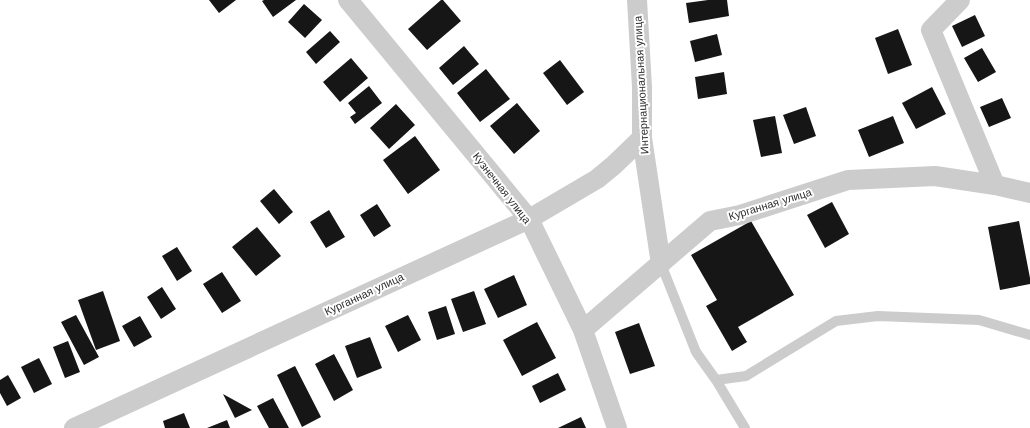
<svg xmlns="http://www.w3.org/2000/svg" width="1030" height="428" font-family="'Work Sans',sans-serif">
	<rect width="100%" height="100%" fill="#fff"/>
	<path fill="#161616" d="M209,0H236L219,13Z
		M264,0H296L273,17L262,1Z
		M441,0H443L461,21L427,50L408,29Z
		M708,0H727L729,16L689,23L686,3Z
		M304,4L322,20L305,38L288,22Z
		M975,15L985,36L962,47L952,26Z
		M898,29L912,65L888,74L875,38Z
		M330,31L340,42L316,64L306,52Z
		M717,34L722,55L695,62L690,41Z
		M464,46L479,64L453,85L439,68Z
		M982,48L996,72L978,82L964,58Z
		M351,58L368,78L340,102L323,82Z
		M560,60L584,92L567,105L543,73Z
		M486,69L510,99L480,122L457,93Z
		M724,72L727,94L698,99L695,77Z
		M369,86L382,103L355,124L350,117L356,113L348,103Z
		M932,87L946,114L916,129L902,103Z
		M1002,98L1011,118L989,127L980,107Z
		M517,103L540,131L514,154L490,126Z
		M396,104L415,125L389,149L370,128Z
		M806,107L816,136L794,144L783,115Z
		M775,116L782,153L761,157L753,120Z
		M893,116L904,143L869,157L858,130Z
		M415,136L440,170L408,194L383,160Z
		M274,189L293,212L279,224L260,201Z
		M832,202L849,234L825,248L807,215Z
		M377,204L391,226L374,237L360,215Z
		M329,210L345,237L326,248L310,222Z
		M751,221L794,295L738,327L747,342L732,351L706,306L717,300L691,255Z
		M1019,221L1030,278V284L1000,290L988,227Z
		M257,227L281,256L256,276L232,247Z
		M177,247L192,271L177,281L162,256Z
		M222,272L241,301L222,313L203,284Z
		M514,275L527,305L498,318L484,289Z
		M162,287L176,309L161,319L147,297Z
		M103,291L120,341L96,350L78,300Z
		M474,291L486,324L463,332L451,299Z
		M446,306L455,334L437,340L428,312Z
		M76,315L99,357L84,365L61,322Z
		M408,315L421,340L398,352L385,326Z
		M140,316L152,337L134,347L122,326Z
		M537,322L556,358L522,376L503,340Z
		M639,323L655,366L630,374L615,332Z
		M370,337L382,368L357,378L345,346Z
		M68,341L80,372L65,378L53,347Z
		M334,354L353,390L334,401L315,364Z
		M39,358L52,384L34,393L21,367Z
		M295,366L321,417L302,427L277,375Z
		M558,373L566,390L540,403L532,386Z
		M8,375L21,398L7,406L0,393V380Z
		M223,394L252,410L235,418Z
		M273,398L289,428H269L257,406Z
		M184,413L190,428H165L163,421Z
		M581,417L586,428H558Z
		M227,420L230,428H207Z"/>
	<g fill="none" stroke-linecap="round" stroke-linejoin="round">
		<path stroke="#ccc" stroke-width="10" d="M661,264L696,352L716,380L746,376L836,321L878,316L979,320L1030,335
			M716,380L745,428"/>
		<path stroke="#ccc" stroke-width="20" d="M348,0L529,219L583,330L617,428
			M637,0L642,87V138L661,264
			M960,0L931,30L995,185
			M583,330L710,221L740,215L848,180L935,176L995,185L1030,193
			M74,428L529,219L597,179L614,165L642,138"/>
	</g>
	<g text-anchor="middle" stroke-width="4" stroke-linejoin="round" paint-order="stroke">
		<g font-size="11" fill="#2f2f2f" stroke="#fff">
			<text transform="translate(641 85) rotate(-93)" y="4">Интернациональная улица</text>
			<text transform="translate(502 188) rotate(52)" y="4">Кузнечная улица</text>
			<text transform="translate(770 204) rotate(-17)" y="4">Курганная улица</text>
			<text transform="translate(364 294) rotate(-25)" y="4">Курганная улица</text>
		</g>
	</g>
</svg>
